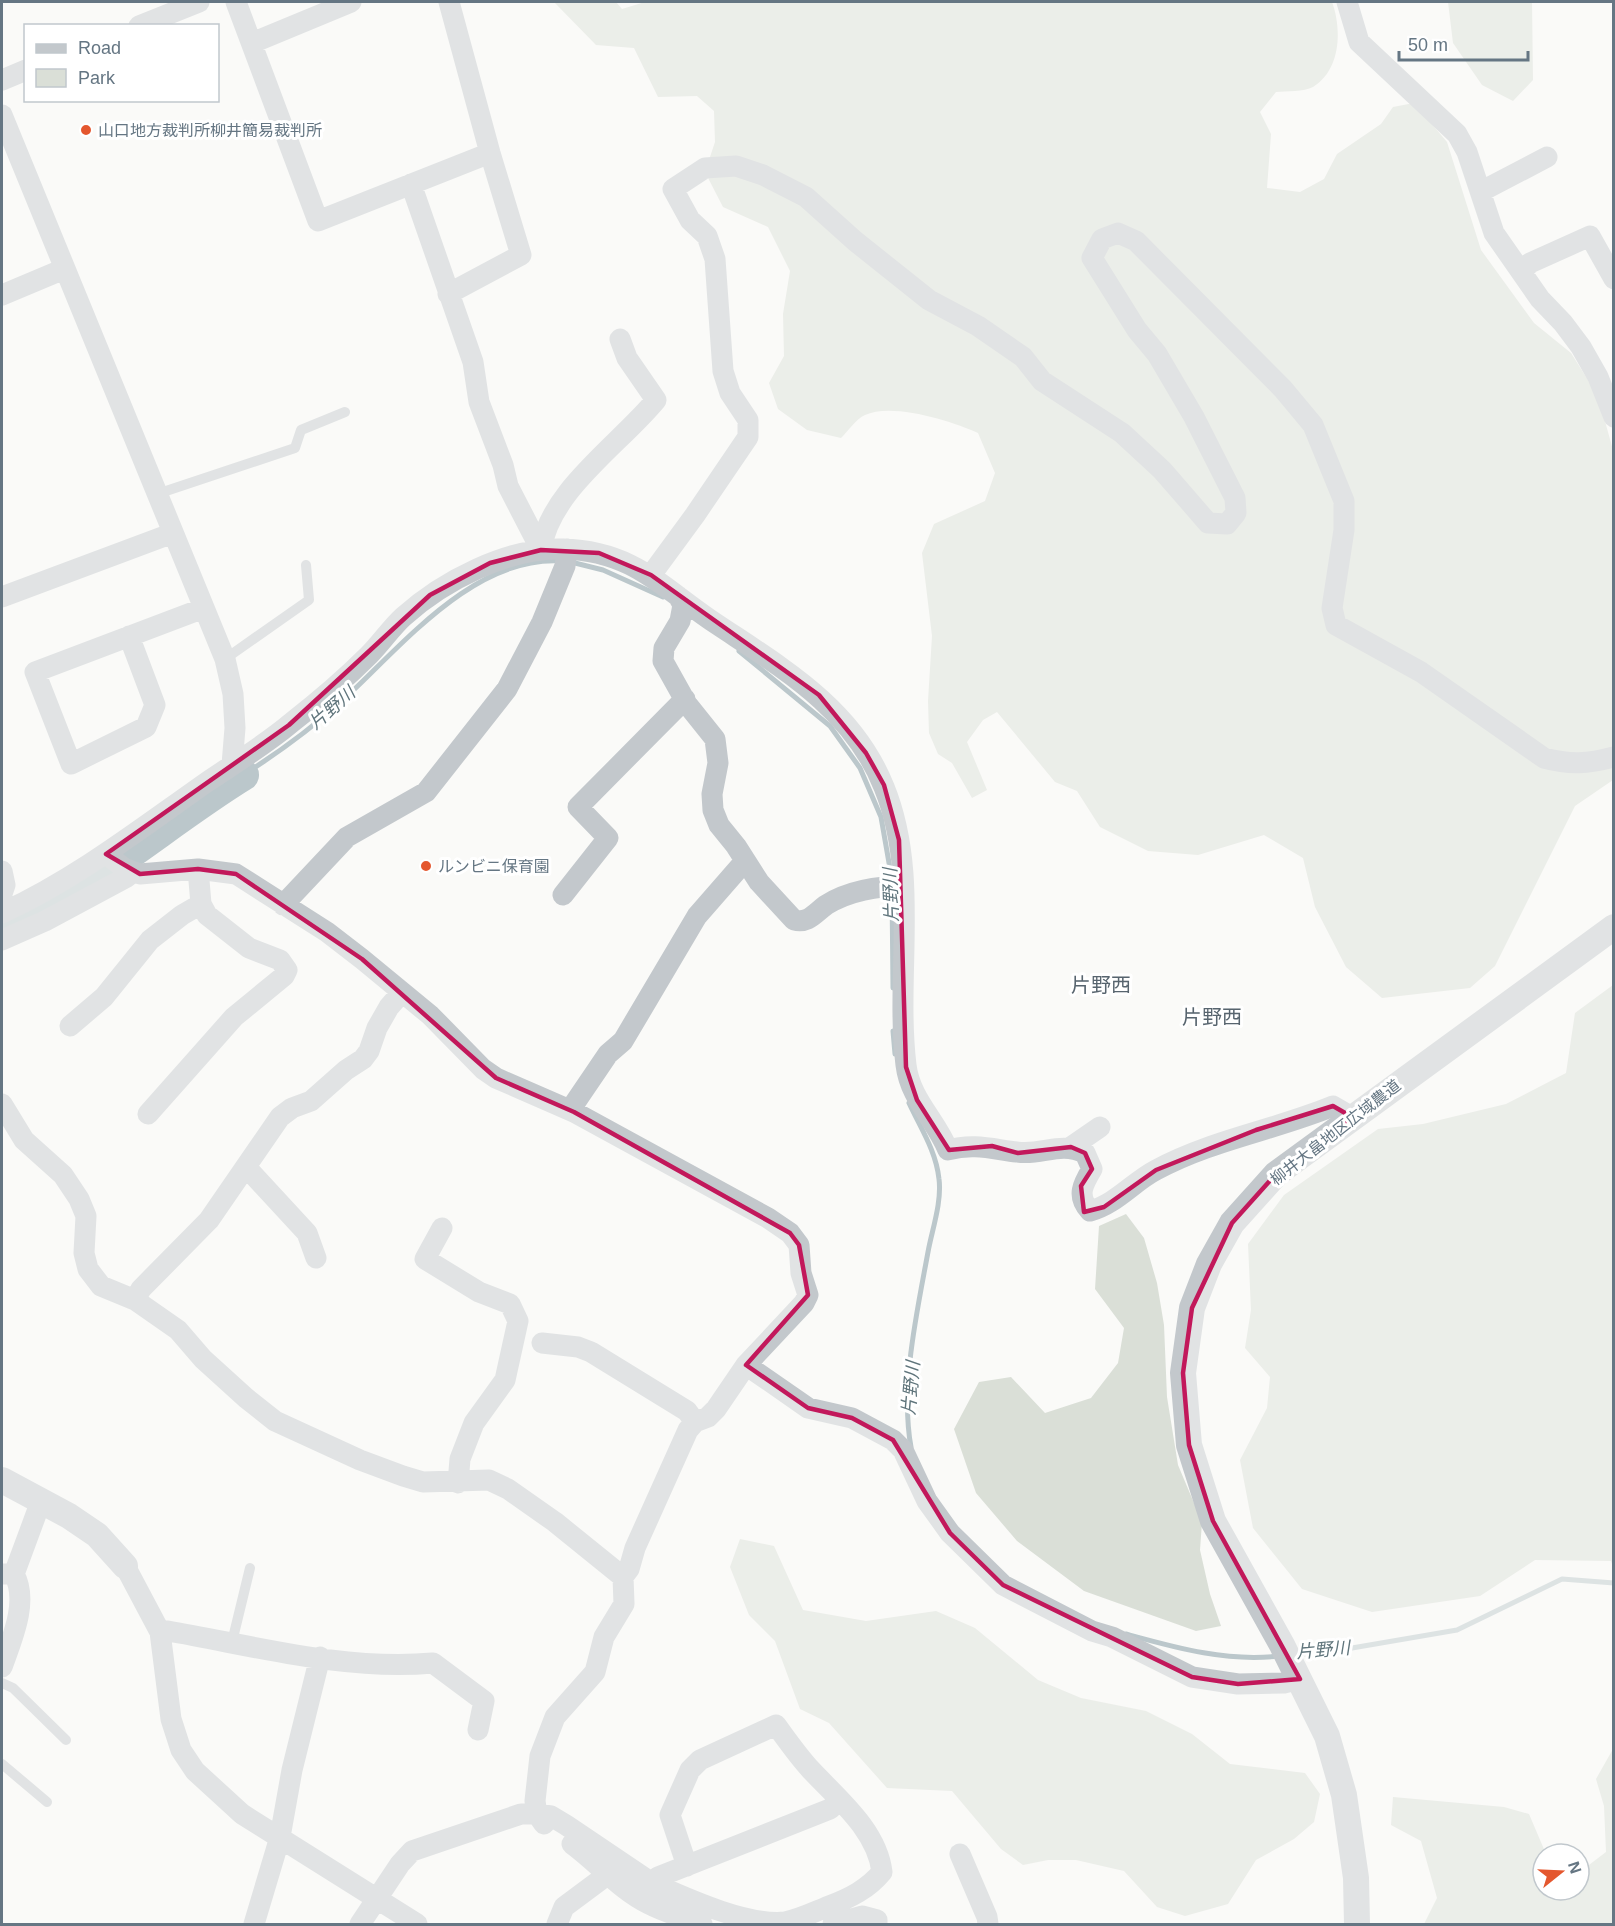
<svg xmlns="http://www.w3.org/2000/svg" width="1615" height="1926" font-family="Helvetica,'Noto Sans JP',sans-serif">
	<rect width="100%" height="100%" fill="#fafaf8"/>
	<path fill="#dadfd7" d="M554,2H616L622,9L645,2H1332C1342,29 1341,70 1313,87C1304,92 1286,91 1276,92L1260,112L1271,134L1267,188L1300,192L1324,179L1337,154L1381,124L1393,107L1414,103L1447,142L1481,250L1534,323L1571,353L1598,396L1613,450V780L1575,806L1495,966L1470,988L1382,998L1346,967L1315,907L1303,858L1264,835L1198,855L1148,851L1100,827L1077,791L1055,782L997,712L983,720L967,742L987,790L972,798L952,763L938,754L929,733L928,701L932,636L922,553L934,524L985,501L995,473L978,433C953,421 891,402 865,415C856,419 848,431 841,438L807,430L778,409L769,383L784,356L783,314L790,271L768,227L723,207L705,172L715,142L714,111L697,96L658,97L634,48L596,45Z
		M1448,2H1532L1533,80L1513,101L1482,85L1453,43Z
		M1613,985V1567L1611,1561L1535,1560L1480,1596L1372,1612L1302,1589L1253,1528L1240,1460L1267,1408L1270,1377L1245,1348L1251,1310L1248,1244L1284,1195L1378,1129L1423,1124L1506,1104L1566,1073L1575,1013Z
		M1126,1214L1144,1238L1157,1283L1164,1325L1167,1397L1178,1465L1202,1522L1200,1550L1210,1594L1221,1626L1196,1631L1084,1591L1017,1541L976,1493L954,1429L979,1382L1011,1377L1045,1413L1091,1398L1118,1363L1124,1328L1095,1289L1099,1226Z
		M740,1539L774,1546L803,1610L866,1621L936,1611L975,1628L1038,1680L1081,1698L1146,1711L1192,1734L1230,1764L1305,1773L1320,1794L1314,1822L1294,1839L1256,1860L1228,1904L1185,1916L1157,1907L1124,1871L1076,1860H1048L1023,1865L1001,1849L952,1791L887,1788L829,1723L800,1709L775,1641L749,1615L730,1567Z
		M1613,1749V1924H1424L1437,1898L1421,1841L1391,1825L1393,1797L1504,1807L1529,1814L1546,1854H1543V1890H1579V1867L1585,1868L1606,1852L1604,1806L1596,1779Z"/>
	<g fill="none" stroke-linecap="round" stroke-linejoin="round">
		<path stroke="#bbc7cb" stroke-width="5" d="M571,562L603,570L663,597
			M739,651L830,726L860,768L881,817L892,880
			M243,775C278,753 312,728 343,700C401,647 474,555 562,561
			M892,890L893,988
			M893,1031L895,1054
			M909,1103C921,1129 936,1151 939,1179C942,1202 932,1230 928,1252C917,1312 900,1387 911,1447
			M1126,1634C1177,1648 1226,1662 1279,1656
			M1294,1655L1352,1648L1457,1630L1562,1579L1614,1583"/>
		<path stroke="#bbc7cb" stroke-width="32" d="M2,928C91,891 162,825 243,775"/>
		<path stroke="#c3c8cc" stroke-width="10" d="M157,494L295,448L301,430L345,412
			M225,659L309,600L306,565
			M232,1642L250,1568
			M2,1683L13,1688L66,1740
			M2,1764L47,1802"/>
		<path stroke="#c3c8cc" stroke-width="21" d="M236,2L318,221L490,153
			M1347,2L1359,42L1457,134L1467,152L1494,233L1540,299L1563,323L1581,347L1598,377L1614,417
			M139,26L199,2
			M252,43L351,2
			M2,80L26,70
			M2,115L225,659L233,694L235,728L232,765
			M411,184L473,362L479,402L503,465L508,486L541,550
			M1482,191L1547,157
			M1521,272L1530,263L1590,236L1614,279
			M448,294L521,255L490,153L449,2
			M2,295L64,269
			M541,550C549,491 620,444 656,400L627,358L620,339
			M651,575L695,515L748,437V420L730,393L723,371L715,259L707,236L690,220L673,189L705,168L736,166L763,175L806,197L855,241L929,300L978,326L1023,357L1042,381L1122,433L1162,470L1208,523L1227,524L1236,513L1235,498L1194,417L1157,354L1137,330L1092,258L1102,239L1118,233L1136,241L1283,389L1313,425L1344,501V530L1332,608L1336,625L1421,672L1544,758C1570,765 1588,764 1614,757
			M678,596L683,605L680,621L664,648L663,661L687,704L715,739L718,763L712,794L713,810L719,825L736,846L759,882L794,920C808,924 815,913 826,905C848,891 878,886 903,886
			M2,597L173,533
			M129,636L155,705L146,727L71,764L35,672L204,608
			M2,871L5,885L2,894
			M563,895L608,838L578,807L685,699
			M283,905L347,837L426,792L507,689L542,622L565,566L567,549
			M2,913C76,879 140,829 207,782C235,763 265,745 291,723C318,702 345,679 369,655C381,643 391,628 403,617C443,581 508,547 563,549C635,551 663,589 718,625C784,669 853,709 884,787C920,875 895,973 906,1065C910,1099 936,1120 948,1150C973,1143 992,1149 1017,1152C1042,1156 1059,1141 1085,1153L1092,1169C1083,1184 1076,1196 1090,1211C1116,1204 1133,1182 1156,1170C1211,1140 1275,1130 1333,1106L1352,1117
			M2,940L45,921L127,877L130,871
			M70,1026L104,997L150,940L182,915L201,904
			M2,1104L24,1140L63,1175L79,1199L86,1216L84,1253L88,1269L101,1286L135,1300L178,1330L203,1359L246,1398L275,1421L360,1460L403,1476L423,1482L489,1480L508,1489L555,1522L623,1577L629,1569L635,1548L688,1430L695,1422L708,1417L716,1409L746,1365L804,1303L808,1295L801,1273L799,1245L790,1233L768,1218L574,1112L496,1078L483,1069L430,1015L362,959L327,932L236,874L198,869L140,874L124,868L106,854
			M570,1110L608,1054L623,1041L697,916L745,861
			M148,1114L234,1017L284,976L287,970L280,960L249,948L207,915L201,904L198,869
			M1071,1147L1100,1127
			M247,1168L307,1233L316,1258
			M442,1228L425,1259L479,1292L510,1304L518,1321L505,1380L474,1423L460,1459L458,1483
			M135,1300L141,1289L209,1220L280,1117L292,1108L311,1101L346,1070L363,1059L369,1051L377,1028L389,1007L402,992
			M542,1343L578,1347L591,1352L687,1411L695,1422
			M746,1365L808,1408L852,1418L893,1440L903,1450L927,1501L950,1533L1003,1585L1092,1631L1112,1637L1192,1677L1238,1684L1284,1683L1300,1679
			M125,1566L160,1632L171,1719L181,1750L195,1771L242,1814L417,1924
			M2,1574H14L41,1501
			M160,1632L168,1631C255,1646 345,1671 433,1663L484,1701L478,1730
			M2,1667C12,1639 29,1601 14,1574
			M544,1824L537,1814L535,1801L540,1756L555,1717L595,1672L604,1637L624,1604L623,1577
			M572,1844C598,1863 620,1890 649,1904C666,1913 685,1918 702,1924
			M960,1854L987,1917L988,1924
			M652,1883C686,1898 746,1926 785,1922C800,1919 814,1912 829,1906C850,1898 868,1889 882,1872C877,1830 838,1799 811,1770C798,1756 787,1740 776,1725L700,1760L690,1770L670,1815L687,1866
			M254,1924L280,1837L292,1770L320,1657
			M360,1924L400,1864L412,1851L521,1814H537L551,1816L566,1825L652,1883L658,1877L830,1809L840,1800
			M557,1924L564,1907L607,1875
			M833,1924L862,1916L877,1920V1924"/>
		<path stroke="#c3c8cc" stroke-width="26" d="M2,1480L69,1516L97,1535L125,1566
			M1357,1924L1356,1878L1344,1795L1327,1736L1282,1645L1213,1521L1189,1445L1183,1373L1192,1308L1209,1264L1232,1223L1276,1174L1614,927"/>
	</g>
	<path d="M0 0H1615V1926H0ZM541,550L599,553L651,575L819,695L866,753L884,785L899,840L906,1067L917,1100L949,1150L992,1146L1018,1153L1071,1147L1085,1153L1092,1169L1081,1186L1084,1212L1104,1207L1156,1170L1256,1130L1333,1106L1352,1117L1276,1174L1232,1223L1192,1308L1183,1373L1189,1445L1213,1521L1300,1679L1238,1684L1192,1677L1003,1585L950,1533L893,1440L852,1418L808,1408L746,1365L808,1295L799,1245L790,1233L574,1112L496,1078L362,959L236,874L198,869L140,874L106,854L289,725L430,595L490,563Z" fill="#fafaf8" fill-opacity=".55" fill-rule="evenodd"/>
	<path fill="none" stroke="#c2185b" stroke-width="4.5" stroke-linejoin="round" d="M541,550L599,553L651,575L819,695L866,753L884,785L899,840L906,1067L917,1100L949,1150L992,1146L1018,1153L1071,1147L1085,1153L1092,1169L1081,1186L1084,1212L1104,1207L1156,1170L1256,1130L1333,1106L1352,1117L1276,1174L1232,1223L1192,1308L1183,1373L1189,1445L1213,1521L1300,1679L1238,1684L1192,1677L1003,1585L950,1533L893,1440L852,1418L808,1408L746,1365L808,1295L799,1245L790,1233L574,1112L496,1078L362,959L236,874L198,869L140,874L106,854L289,725L430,595L490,563Z"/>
	<g fill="#e4572e" stroke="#fff" stroke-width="2">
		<circle cx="86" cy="130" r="6"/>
		<circle cx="426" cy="866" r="6"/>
	</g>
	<g text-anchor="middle" stroke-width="6" stroke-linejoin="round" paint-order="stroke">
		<g font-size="16" fill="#657683" stroke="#fff" text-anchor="start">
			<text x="98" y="136">山口地方裁判所柳井簡易裁判所</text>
			<text x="438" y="872">ルンビニ保育園</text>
		</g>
		<g font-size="16" fill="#657683" stroke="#fff">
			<text transform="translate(1335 1132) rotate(-38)" y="6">柳井大畠地区広域農道</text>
		</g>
		<g font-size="18" font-style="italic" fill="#60757c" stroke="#fff">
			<text transform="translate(332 708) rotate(-41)" y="6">片野川</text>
			<text transform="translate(891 895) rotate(-92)" y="6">片野川</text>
			<text transform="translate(911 1388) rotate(-85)" y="6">片野川</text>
			<text transform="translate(1323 1650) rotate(-5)" y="6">片野川</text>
		</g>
		<g font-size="20" fill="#57646e" stroke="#fff">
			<text x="1101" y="992">片野西</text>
			<text x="1212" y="1024">片野西</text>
		</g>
	</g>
	<rect width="1615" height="1926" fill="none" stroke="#657683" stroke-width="6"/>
	<rect x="24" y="24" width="195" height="78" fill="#ffffff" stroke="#c1c8cd" stroke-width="1.5"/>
	<rect x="36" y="44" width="30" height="9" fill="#c3c8cc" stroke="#c1c8cd" stroke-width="1.5"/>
	<text x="78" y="54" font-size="18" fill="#657683">Road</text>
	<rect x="36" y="69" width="30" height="18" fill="#dadfd7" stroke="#c1c8cd" stroke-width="1.5"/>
	<text x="78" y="84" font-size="18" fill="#657683">Park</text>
	<g transform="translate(1561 1872) rotate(72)"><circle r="28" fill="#ffffff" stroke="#c1c8cd" stroke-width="1.5"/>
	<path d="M0-4.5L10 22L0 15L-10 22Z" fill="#e4572e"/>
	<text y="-9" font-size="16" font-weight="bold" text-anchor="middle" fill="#657683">N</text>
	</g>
	<path d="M1399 51v9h129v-9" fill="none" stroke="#657683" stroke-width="3"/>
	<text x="1408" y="51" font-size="18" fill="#657683" stroke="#ffffff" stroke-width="4.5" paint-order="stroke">50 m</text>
</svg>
